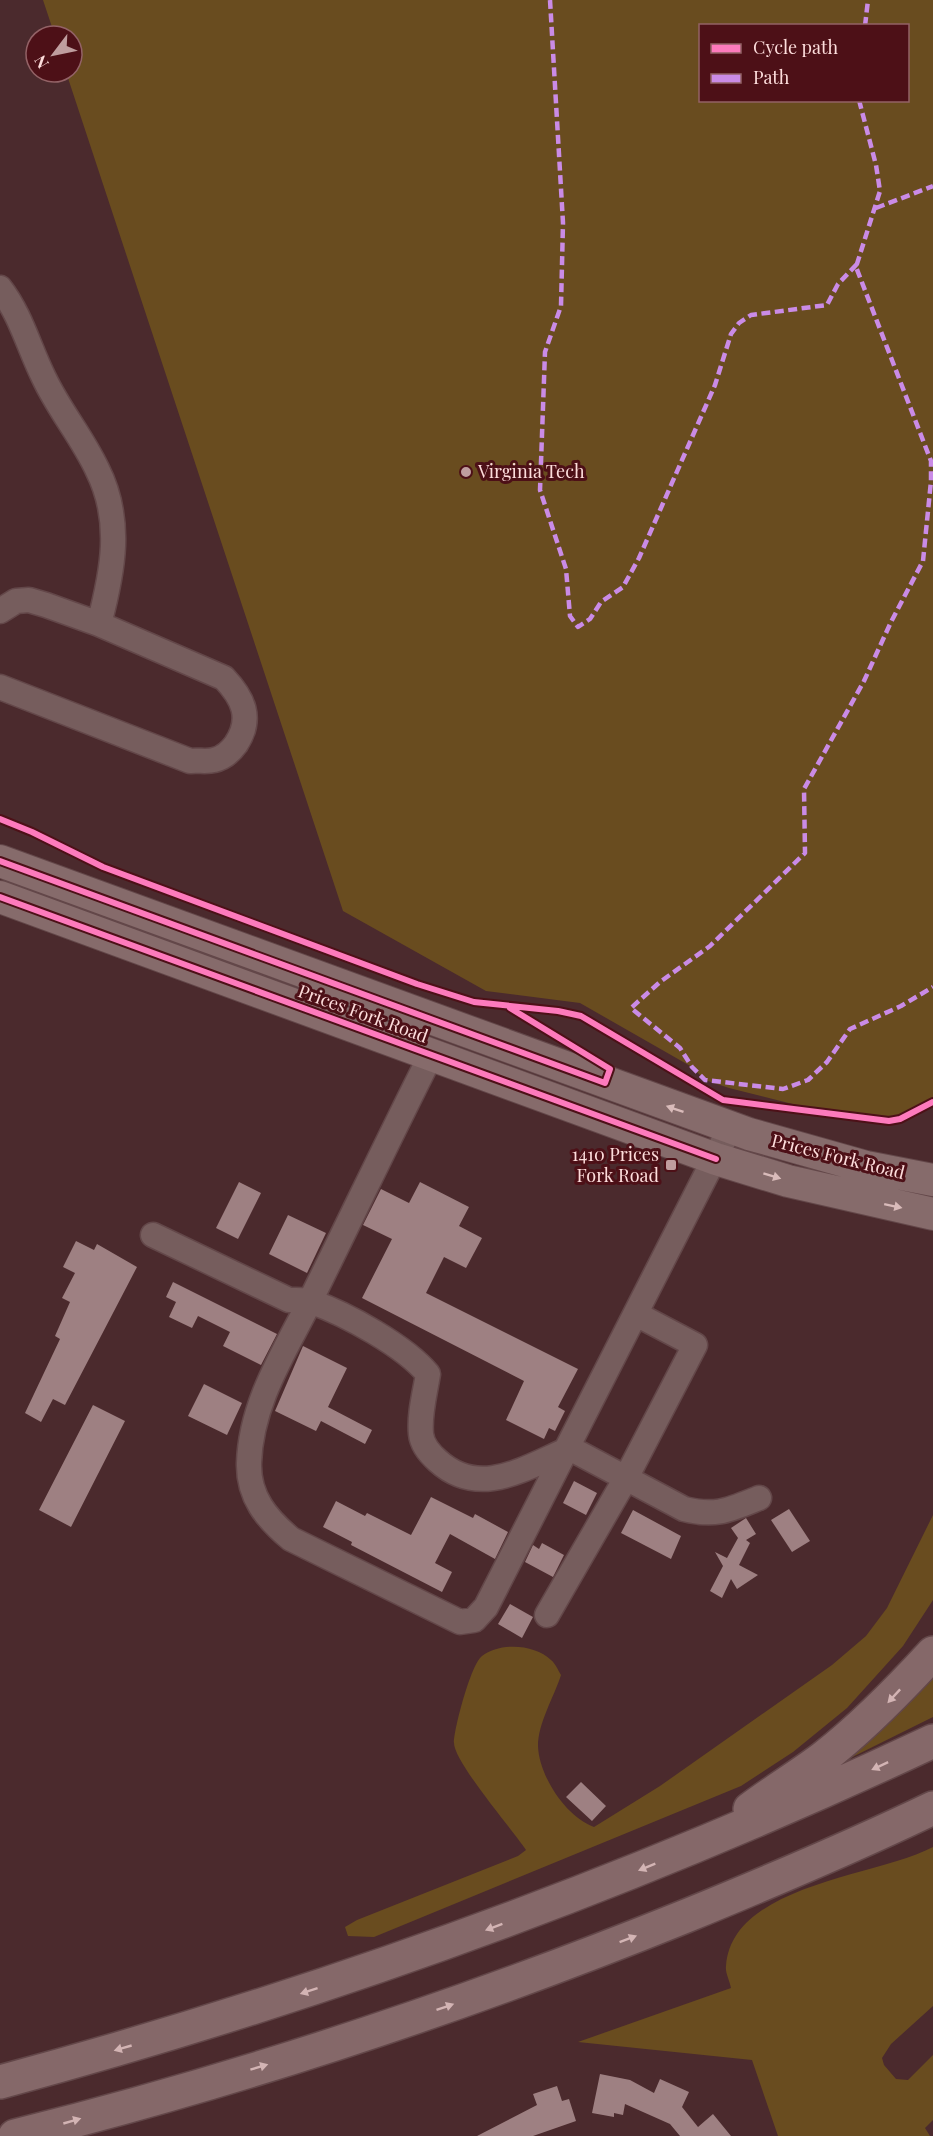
<svg xmlns="http://www.w3.org/2000/svg" width="933" height="2136" font-family="'Playfair Display',serif">
	<rect width="100%" height="100%" fill="#4b2a2d"/>
	<path fill="#694c1f" fill-rule="evenodd" d="M43,0H933V1097L900,1119L840,1116L729,1088L705,1080L692,1067L580,1003L486,991L343,911L66,72H72V36H55ZM700,26H908V100H700Z
		M933,1515V1600L903,1646L847,1708L793,1752L741,1786L374,1937L348,1936L345,1927L357,1920L518,1856L526,1850C512,1829 454,1762 454,1743C454,1729 471,1664 482,1656C500,1642 535,1644 551,1660C555,1663 558,1670 561,1675C554,1697 538,1723 538,1746C539,1776 566,1817 594,1827L660,1786L832,1665L866,1636L887,1608Z
		M933,1667V1717L810,1778Z
		M933,1847V2006L891,2044L882,2058L884,2065L896,2079L908,2080L933,2055V2120L925,2128L930,2136H778L752,2060L578,2042L731,1988C730,1981 725,1973 726,1966C732,1884 876,1877 933,1847Z"/>
	<path fill="#9e8082" d="M239,1182L261,1193L238,1239L216,1228Z
		M420,1182L469,1207L459,1226L482,1238L466,1268L444,1257L426,1293L578,1369L558,1407L565,1411L555,1431L549,1428L544,1439L506,1420L524,1381L362,1298L392,1239L363,1225L381,1189L409,1203Z
		M288,1215L326,1233L307,1273L269,1254Z
		M76,1241L94,1250L97,1244L137,1267L65,1405L53,1399L41,1422L25,1413L60,1339L55,1336L70,1302L62,1298L75,1273L63,1267Z
		M173,1282L277,1334L261,1365L223,1346L230,1332L198,1316L192,1328L169,1317L176,1302L166,1297Z
		M303,1346L347,1368L328,1407L372,1430L365,1444L321,1421L316,1431L275,1411Z
		M204,1384L242,1403L227,1435L188,1416Z
		M93,1405L125,1421L71,1527L39,1510Z
		M574,1481L597,1493L586,1515L563,1503Z
		M431,1497L473,1518L475,1514L508,1532L495,1559L450,1534L435,1563L452,1572L442,1592L351,1545L352,1542L323,1527L336,1501L365,1516L367,1513L411,1535Z
		M789,1509L810,1541L792,1552L771,1520Z
		M633,1510L681,1536L671,1559L621,1533Z
		M746,1518L756,1534L746,1540L750,1543L739,1565L758,1575L737,1589L731,1579L722,1598L710,1591L723,1566L715,1552L727,1558L738,1538L731,1528Z
		M542,1543L564,1555L553,1577L525,1562L533,1545L539,1549Z
		M510,1604L533,1617L522,1638L498,1624Z
		M581,1782L606,1806L592,1821L566,1797Z
		M600,2074L630,2080L654,2093L660,2079L689,2092L682,2107L698,2127L713,2114L731,2136H680L670,2124L625,2104L623,2115L614,2113V2117L592,2113Z
		M557,2086L562,2101L569,2099L576,2121L533,2136H477L537,2105L533,2094Z"/>
	<g fill="none" stroke-linecap="round" stroke-linejoin="round">
		<g stroke="#634749" stroke-width="27">
			<path id="minor" d="M0,288C21,315 29,348 44,378C59,410 82,437 97,469C123,520 113,571 99,624
				M0,611L16,601L29,600L46,605L99,624L224,678C243,698 253,718 236,744C231,751 223,758 214,760C207,762 198,760 190,761L0,687
				M431,1055C392,1132 355,1210 317,1287C290,1344 251,1398 249,1463C248,1497 267,1519 291,1539L460,1622L474,1620L486,1607L730,1128
				M153,1235L289,1300C296,1300 305,1299 312,1302C346,1314 405,1346 428,1374C425,1393 419,1414 421,1434C422,1444 430,1454 438,1461C479,1498 523,1469 567,1450L575,1451L684,1509C716,1517 729,1510 759,1498
				M547,1615L626,1478L695,1345L636,1314"/>
		</g>
		<g stroke="#634749" stroke-width="34">
			<path id="major" d="M0,861L749,1134L866,1167L933,1180
				M0,897L716,1159L788,1181L933,1214"/>
		</g>
		<g stroke="#634749" stroke-width="36">
			<path id="highway" d="M750,1809C774,1791 799,1776 823,1758C863,1727 898,1691 933,1653
				M0,2082C323,1995 631,1883 933,1741
				M15,2136C244,2079 468,2004 686,1916C769,1882 852,1847 933,1808"/>
		</g>
		<use href="#minor" stroke="#765d5d" stroke-width="24"/>
		<use href="#major" stroke="#866b6b" stroke-width="32"/>
		<use href="#highway" stroke="#856869" stroke-width="33"/>
		<path stroke="#ca8be6" stroke-width="4.5" stroke-dasharray="9 4.5" stroke-linecap="butt" d="M550,0L563,223L561,306L545,352L540,490L566,569L570,616L578,627L590,619L601,602L623,587L639,558L715,385L731,334L739,323L751,315L827,305L838,284L857,264
			M865,26L868,0
			M859,100L876,165L880,191L856,267L931,461V481L923,561L891,622L864,681L804,789L805,853L710,946L660,982L631,1008L680,1048L692,1067L705,1080L783,1089L808,1080L827,1062L850,1029L901,1006L933,987
			M876,208L933,186"/>
		<g stroke="#4d1017" stroke-width="10">
			<path id="cycleway" d="M0,819L32,832L103,867L417,984L474,1002L558,1011L581,1016L723,1100L889,1121L900,1119L933,1102
				M0,861L605,1083L610,1069L510,1008
				M0,897L716,1159"/>
		</g>
		<use href="#cycleway" stroke="#fd7abc" stroke-width="6"/>
	</g>
	<defs><path id="oneway-solid" d="M-6-.8H1V-3.2L6.5 0L1 3.2V.8H-6Z" transform="scale(1.5)"/></defs>
	<g fill="#d9bbba">
		<use href="#oneway-solid" transform="translate(675 1109) rotate(-161)"/>
		<use href="#oneway-solid" transform="translate(772 1176) rotate(17)"/>
		<use href="#oneway-solid" transform="translate(893 1206) rotate(12)"/>
	</g>
	<g fill="#d3b4b4">
		<use href="#oneway-solid" transform="translate(894 1696) rotate(133)"/>
		<use href="#oneway-solid" transform="translate(880 1766) rotate(155)"/>
		<use href="#oneway-solid" transform="translate(647 1867) rotate(158)"/>
		<use href="#oneway-solid" transform="translate(494 1927) rotate(159)"/>
		<use href="#oneway-solid" transform="translate(628 1939) rotate(-21)"/>
		<use href="#oneway-solid" transform="translate(309 1991) rotate(162)"/>
		<use href="#oneway-solid" transform="translate(445 2007) rotate(-19)"/>
		<use href="#oneway-solid" transform="translate(123 2048) rotate(164)"/>
		<use href="#oneway-solid" transform="translate(259 2067) rotate(-17)"/>
		<use href="#oneway-solid" transform="translate(72 2121) rotate(-16)"/>
	</g>
	<g fill="#bf9e9f" stroke="#4d1017" stroke-width="2">
		<circle cx="466" cy="472" r="6"/>
		<rect x="665" y="1159" width="12" height="12" rx="3"/>
	</g>
	<g text-anchor="middle" stroke-width="6" stroke-linejoin="round" paint-order="stroke">
		<g font-size="18" fill="#fddddc" stroke="#4d1017" text-anchor="start">
			<text x="478" y="478">Virginia Tech</text>
			<text x="659" y="1161" text-anchor="end">1410 Prices<tspan x="659" dy="21">Fork Road</tspan></text>
		</g>
		<g font-size="18" fill="#fddddc" stroke="#4d1017">
			<text transform="translate(363 1014) rotate(20)" y="6">Prices Fork Road</text>
			<text transform="translate(838 1157) rotate(14)" y="6">Prices Fork Road</text>
		</g>
	</g>
	<rect x="699" y="24" width="210" height="78" fill="#4d1017" stroke="#936266" stroke-width="1.5"/>
	<rect x="711" y="44" width="30" height="9" fill="#fd7abc" stroke="#936266" stroke-width="1.5"/>
	<text x="753" y="54" font-size="18" fill="#fddddc">Cycle path</text>
	<rect x="711" y="74" width="30" height="9" fill="#ca8be6" stroke="#936266" stroke-width="1.5"/>
	<text x="753" y="84" font-size="18" fill="#fddddc">Path</text>
	<g transform="translate(54 54) rotate(238)"><circle r="28" fill="#4d1017" stroke="#936266" stroke-width="1.5"/>
	<path d="M0-4.5L10 22L0 15L-10 22Z" fill="#bf9e9f"/>
	<text y="-9" font-size="16" font-weight="bold" text-anchor="middle" fill="#fddddc">N</text>
	</g>
</svg>
